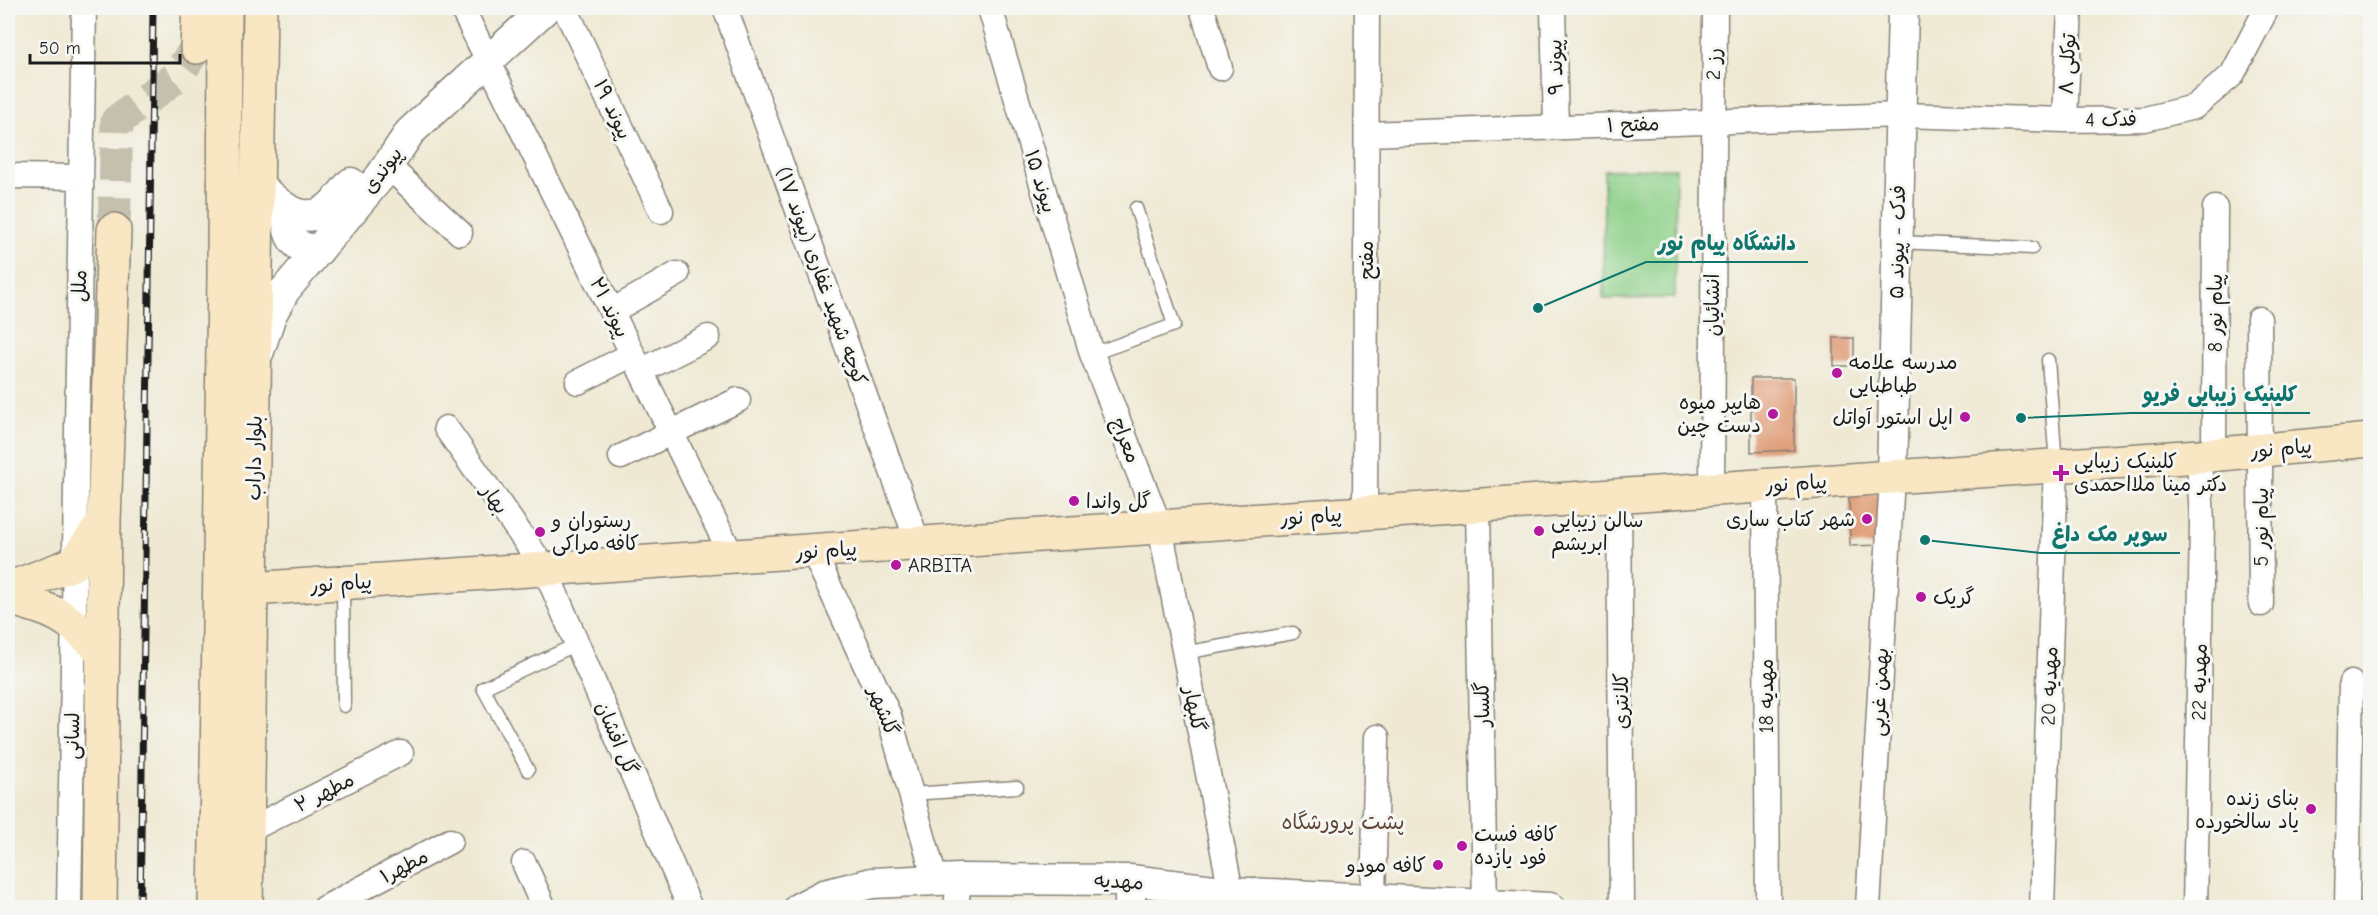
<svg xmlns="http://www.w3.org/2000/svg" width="2378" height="915" font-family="'Comic Neue','Playpen Sans Arabic',sans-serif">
	<rect width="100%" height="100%" fill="#f6f6f2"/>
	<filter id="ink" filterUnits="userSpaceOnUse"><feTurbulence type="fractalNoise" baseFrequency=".0167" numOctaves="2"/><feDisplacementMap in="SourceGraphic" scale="12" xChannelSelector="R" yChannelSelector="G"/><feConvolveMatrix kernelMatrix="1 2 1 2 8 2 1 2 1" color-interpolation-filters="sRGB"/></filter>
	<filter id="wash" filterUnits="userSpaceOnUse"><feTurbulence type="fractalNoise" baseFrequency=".008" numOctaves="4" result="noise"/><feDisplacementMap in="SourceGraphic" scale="24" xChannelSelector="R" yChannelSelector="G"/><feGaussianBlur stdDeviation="1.35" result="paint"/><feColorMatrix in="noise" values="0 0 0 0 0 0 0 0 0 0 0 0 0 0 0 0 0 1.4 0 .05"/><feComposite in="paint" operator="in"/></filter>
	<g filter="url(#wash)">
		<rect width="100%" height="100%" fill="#efe9d3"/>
		<path fill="#8dd088" stroke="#547652" stroke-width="1.5" d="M1676,168L1675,298L1603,299L1604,170Z"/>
		<g id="blocks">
			<path fill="#dd9168" d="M1834,338H1854V366H1834Z
				M1751,378H1794V450L1751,452Z
				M1849,493L1885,494L1883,545L1850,546Z"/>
		</g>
	</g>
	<g filter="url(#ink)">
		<use href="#blocks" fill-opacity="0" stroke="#868278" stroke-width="1.5"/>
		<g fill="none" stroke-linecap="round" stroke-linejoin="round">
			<path stroke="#c5c0ae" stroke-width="33" stroke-dasharray="33 16" stroke-linecap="butt" d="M114,230L117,121L177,76L197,47"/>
			<g stroke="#868278" stroke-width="15">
				<path id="service" d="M1898,242L2032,248
					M1092,354L1174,325L1136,208
					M2048,360L2056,464
					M343,584L344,706
					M1184,653L1293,633
					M528,770L483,688L577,644
					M911,794L1017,787"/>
			</g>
			<g stroke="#868278" stroke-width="27">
				<path id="minor" d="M462,8L732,556
					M565,8L661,211
					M725,8L918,543
					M990,8L1092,354L1160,527L1231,892
					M1202,8L1220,68
					M1553,8L1556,127
					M2065,120L2070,8
					M1367,134L1900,115L2065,120L2145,119L2194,107L2232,75L2267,8
					M387,165L460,233
					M8,176L81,177
					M612,311L677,274
					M2259,319L2261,604
					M641,371L708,337
					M578,382L633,354
					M446,428L545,569L690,908
					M2214,454L2215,208
					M621,457L738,400
					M1765,485L1768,908
					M1712,488L1715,8
					M1619,495L1622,908
					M1478,505L1485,908
					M1365,512L1367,8
					M813,551L889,716L935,879
					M247,831L401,753
					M524,863L544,908
					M1373,897L1377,737
					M69,908L84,8
					M325,908L450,841
					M956,908L959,879
					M1868,908L1892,477
					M2042,908L2056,465
					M2195,908L2202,525L2199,456
					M2347,908L2351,683"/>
			</g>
			<g stroke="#868278" stroke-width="33">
				<path id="tertiary" d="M258,184C273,200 300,226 324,211C334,205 343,192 351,183
					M288,211C286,235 293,250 319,250
					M259,351L271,315L285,290L380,177L410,132L546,8
					M1892,477L1903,8
					M799,908L824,895L872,883L959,879L1130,880L1231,892L1550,908
					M1130,908V880"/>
			</g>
			<g stroke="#868278" stroke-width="36">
				<path id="secondary" d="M197,47L199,8
					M8,589L73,564L104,522
					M251,589L2199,456L2370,440
					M8,598C55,610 67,616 101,650
					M100,908L104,522L114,230
					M215,908L224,277L225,8
					M246,908L260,8"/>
			</g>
			<use href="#service" stroke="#fff" stroke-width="12"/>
			<use href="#minor" stroke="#fff" stroke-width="24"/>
			<use href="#tertiary" stroke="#fff" stroke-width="30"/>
			<use href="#secondary" stroke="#f9e7c3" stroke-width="33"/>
			<g stroke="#1c1c1c" stroke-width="7">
				<path id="rail" d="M140,908L153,8"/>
			</g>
			<use href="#rail" stroke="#f6f6f2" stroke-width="4.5" stroke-dasharray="14" stroke-linecap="butt"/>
		</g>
	</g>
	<g fill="#b5179e" stroke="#f6f6f2" stroke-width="2">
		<circle cx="1837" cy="373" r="6"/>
		<circle cx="1773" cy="414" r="6"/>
		<circle cx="1965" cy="417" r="6"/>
		<path d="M2058 464h6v6h6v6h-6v6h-6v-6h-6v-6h6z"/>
		<circle cx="1074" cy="501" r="6"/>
		<circle cx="1867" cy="519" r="6"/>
		<circle cx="1539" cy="531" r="6"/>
		<circle cx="540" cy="532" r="6"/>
		<circle cx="896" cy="565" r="6"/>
		<circle cx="1921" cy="597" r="6"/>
		<circle cx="2311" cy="809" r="6"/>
		<circle cx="1462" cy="846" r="6"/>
		<circle cx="1438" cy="865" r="6"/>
	</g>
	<g text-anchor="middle" stroke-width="6" stroke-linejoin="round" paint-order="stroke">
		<g font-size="20" fill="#1c1c1c" stroke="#f6f6f2">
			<text transform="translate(1713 64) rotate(-89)" y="7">رز 2</text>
			<text transform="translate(2067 64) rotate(-87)" y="7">توکلی ۸</text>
			<text transform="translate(1555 67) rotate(-91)" y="7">پیوند ۹</text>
			<text transform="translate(613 109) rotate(65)" y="7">پیوند ۱۹</text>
			<text transform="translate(2111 119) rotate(-1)" y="7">فدک 4</text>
			<text transform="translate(1633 124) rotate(-2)" y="7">مفتح ۱</text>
			<text transform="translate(382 170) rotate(-53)" y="7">پیوندی</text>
			<text transform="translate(1041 181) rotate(73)" y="7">پیوند ۱۵</text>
			<text transform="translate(1897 242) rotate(-89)" y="7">فدک - پیوند ۵</text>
			<text transform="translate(1366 260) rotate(-90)" y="7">مفتح</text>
			<text transform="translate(822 276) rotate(70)" y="7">کوچه شهید غفاری (پیوند ۱۷)</text>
			<text transform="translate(79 286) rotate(-89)" y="7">ملل</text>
			<text transform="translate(1712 305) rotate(-90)" y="7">انشائیان</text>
			<text transform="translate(610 307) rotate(64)" y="7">پیوند ۲۱</text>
			<text transform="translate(2215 313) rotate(-90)" y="7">پیام نور 8</text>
			<text transform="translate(1126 440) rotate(69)" y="7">معراج</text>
			<text transform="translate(2281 448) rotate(-5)" y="7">پیام نور</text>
			<text transform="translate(254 458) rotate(-89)" y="7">بلوار داراب</text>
			<text transform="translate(1796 483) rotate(-4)" y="7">پیام نور</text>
			<text transform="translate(495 499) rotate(55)" y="7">بهار</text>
			<text transform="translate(1311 516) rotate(-4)" y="7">پیام نور</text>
			<text transform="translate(2261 527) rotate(-90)" y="7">پیام نور 5</text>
			<text transform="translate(826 550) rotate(-4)" y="7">پیام نور</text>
			<text transform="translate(341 583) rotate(-4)" y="7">پیام نور</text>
			<text transform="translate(2199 682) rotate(-89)" y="7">مهدیه 22</text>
			<text transform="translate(2049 686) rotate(-88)" y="7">مهدیه 20</text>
			<text transform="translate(1879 692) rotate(-87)" y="7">بهمن غربی</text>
			<text transform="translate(1766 696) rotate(-90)" y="7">مهدیه 18</text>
			<text transform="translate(1621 701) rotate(-90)" y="7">کلانتری</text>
			<text transform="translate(1482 704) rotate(-91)" y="7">گلسار</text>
			<text transform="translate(1195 709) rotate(79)" y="7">گلبهار</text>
			<text transform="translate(884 711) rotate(69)" y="7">گلشهر</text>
			<text transform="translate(72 736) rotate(-89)" y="7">لسانی</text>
			<text transform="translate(617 738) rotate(67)" y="7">گل افشان</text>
			<text transform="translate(324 792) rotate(-27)" y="7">مطهر ۲</text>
			<text transform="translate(404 866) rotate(-28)" y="7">مطهر۱</text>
			<text transform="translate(1119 881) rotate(3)" y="7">مهدیه</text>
		</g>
		<g font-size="20" fill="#1c1c1c" stroke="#f6f6f2" text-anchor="start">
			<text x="1849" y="369">مدرسه علامه<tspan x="1849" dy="23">طباطبایی</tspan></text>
			<text x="1761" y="409" text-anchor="end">هایپر میوه<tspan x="1761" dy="23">دست چین</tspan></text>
			<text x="1953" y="424" text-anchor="end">اپل استور آواتل</text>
			<text x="2074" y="468">کلینیک زیبایی<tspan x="2074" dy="23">دکتر مینا ملااحمدی</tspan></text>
			<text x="1086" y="508">گل واندا</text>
			<text x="1855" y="526" text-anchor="end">شهر کتاب ساری</text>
			<text x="552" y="527">رستوران و<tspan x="552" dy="23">کافه مراکی</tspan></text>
			<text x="1551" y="527">سالن زیبایی<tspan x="1551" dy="23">ابریشم</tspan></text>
			<text x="908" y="572">ARBITA</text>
			<text x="1933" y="604">گریک</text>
			<text x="2299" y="805" text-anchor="end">بنای زنده<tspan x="2299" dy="23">یاد سالخورده</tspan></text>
			<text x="1474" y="841">کافه فست<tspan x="1474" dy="23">فود یازده</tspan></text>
			<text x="1426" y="872" text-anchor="end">کافه مودو</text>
		</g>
		<g font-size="21" fill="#604537" stroke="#f6f6f2">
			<text x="1343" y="829">پشت پرورشگاه</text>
		</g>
	</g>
	<path fill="none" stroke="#0f766e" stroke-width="2" d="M1538 308L1646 262H1808M2021 418L2131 413H2310M1925 540L2040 553H2180"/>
	<g fill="#0f766e" stroke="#f6f6f2" stroke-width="2">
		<circle cx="1538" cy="308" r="6"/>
		<circle cx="2021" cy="418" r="6"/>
		<circle cx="1925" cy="540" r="6"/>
	</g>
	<g font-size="21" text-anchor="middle" font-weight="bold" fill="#0f766e" stroke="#f6f6f2" stroke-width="6" stroke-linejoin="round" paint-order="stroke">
		<text x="1727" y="250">دانشگاه پیام نور</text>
		<text x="2220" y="401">کلینیک زیبایی فریو</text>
		<text x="2110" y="541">سوپر مک داغ</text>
	</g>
	<rect width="2378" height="915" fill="none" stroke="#f6f6f2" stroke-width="30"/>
	<path d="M30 54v9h150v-9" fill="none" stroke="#1c1c1c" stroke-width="3"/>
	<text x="39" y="54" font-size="18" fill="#1c1c1c" stroke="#f6f6f2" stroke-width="4.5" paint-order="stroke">50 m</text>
</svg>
